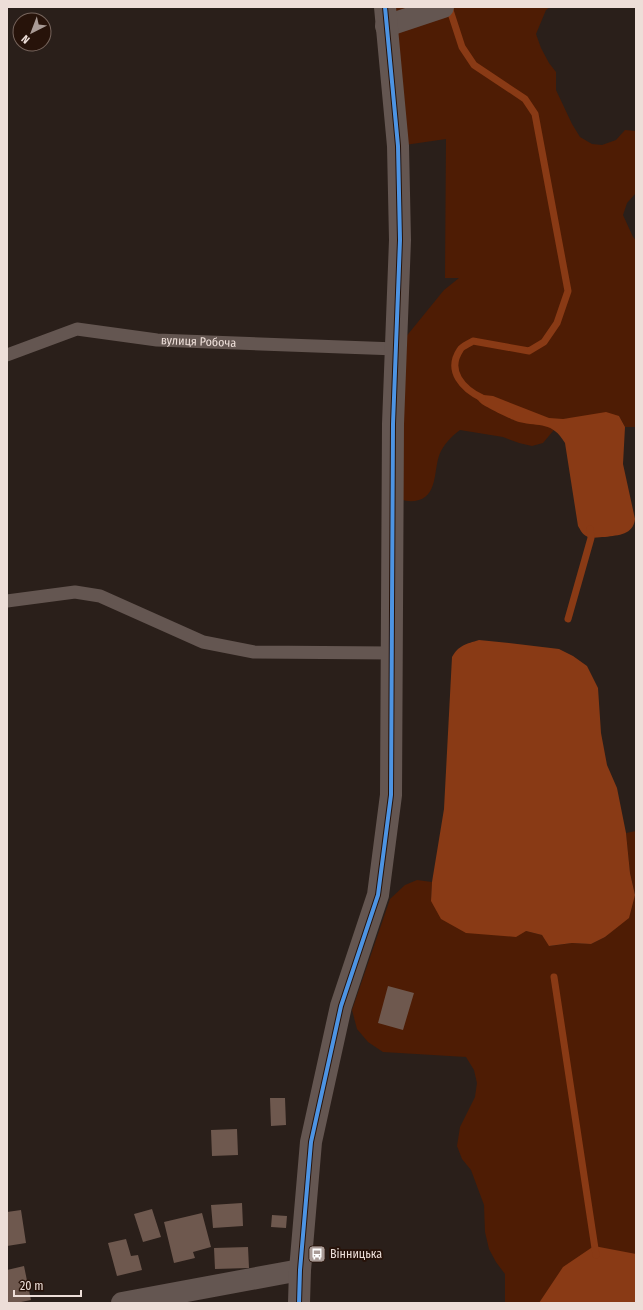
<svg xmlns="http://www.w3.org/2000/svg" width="643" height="1310" font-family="'Fira Sans Condensed',sans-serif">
	<rect width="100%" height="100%" fill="#2a1f1a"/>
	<path fill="#4e1c04" d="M385,7H550L546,10L536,34L541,48L549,63L556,72V90L572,124L580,137L592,144L602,145L616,140L625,130L636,131V193L627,203L623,215L633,237L636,240V427H625L619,416L563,419L543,443L532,446L519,443L503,437L460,430C452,436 446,442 441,451C433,466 439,494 419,500C409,503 401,500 392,496L396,349L444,290L459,278H445L446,139L398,146Z
		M636,831V1268L557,1303H505V1274L496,1262L489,1249L485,1232L484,1205L471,1170L462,1159L457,1146L460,1127L475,1097L477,1083L474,1070L466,1057L383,1052L368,1042L357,1029L352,1010L390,899L405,885L417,880L432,882L431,901L526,931L542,935L550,946L572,943L591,944L605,937L614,929L635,895L630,873L626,833Z"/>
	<path fill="#893a15" d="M474,394L493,396L549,418L563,419L606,412L619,416L625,427L623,464L635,519C633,535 619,535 605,537C599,537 592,539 586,536C582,534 580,529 578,526L565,443C552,421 540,427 519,422C514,421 486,407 482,404C479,402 476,397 474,394Z
		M479,640L509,643L559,649L573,656L587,666L598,688L601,733L607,765L617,788L626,833L630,873L635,895L629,918L605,937L591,944L572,943L549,946L542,935L526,931L516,937L466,933L441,919L431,901L432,882L444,809L452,657C459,645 466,644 479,640Z
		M594,1246L636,1254V1303H539L563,1267Z"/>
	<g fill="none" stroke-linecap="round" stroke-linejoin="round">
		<path stroke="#893a15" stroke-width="7" d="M449,7L462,47L474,65L525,99L535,114L568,291L557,323L544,342L529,351L473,341C469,344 462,346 460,350C446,371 463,389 482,398
			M568,619L591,538L590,529
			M554,977L596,1255"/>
	</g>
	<path fill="#6e584e" d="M388,986L414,993L403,1030L378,1023Z
		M270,1098H285L286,1125L271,1126Z
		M237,1129L238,1155L212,1156L211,1130Z
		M242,1203L243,1226L213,1228L211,1205Z
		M152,1209L161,1237L143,1242L134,1214Z
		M21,1210L26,1243L7,1246V1212Z
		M202,1213L211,1247L193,1252L195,1258L174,1263L164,1222Z
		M272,1215L287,1216L286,1228L271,1227Z
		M126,1239L131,1256L138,1255L142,1270L117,1276L108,1243Z
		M248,1247L249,1268L215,1269L214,1248Z
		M24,1266L31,1300L16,1303H7V1270Z"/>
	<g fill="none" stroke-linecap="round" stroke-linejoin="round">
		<g stroke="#645651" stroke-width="13">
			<path id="s1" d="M7,355L77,329L157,340L396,349"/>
			<path d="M7,601L75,592L100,596L203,642L254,652L391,653"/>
		</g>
		<path stroke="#645651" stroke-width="22" d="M386,26L443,7
			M122,1303L300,1270"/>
		<path stroke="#645651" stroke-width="22" d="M299,1303L300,1270L311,1142L341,1006L378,895L391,795L393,424L400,240L398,146L385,7"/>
		<g stroke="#27130a" stroke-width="6">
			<path id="cycleway" d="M299,1303L300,1270L311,1142L341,1006L378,895L391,795L393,424L400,240L398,146L385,7"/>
		</g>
		<use href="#cycleway" stroke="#4d94e3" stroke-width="4"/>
	</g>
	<defs>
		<g id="bus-square" transform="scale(0.9)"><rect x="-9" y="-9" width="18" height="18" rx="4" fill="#a99b96" stroke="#27130a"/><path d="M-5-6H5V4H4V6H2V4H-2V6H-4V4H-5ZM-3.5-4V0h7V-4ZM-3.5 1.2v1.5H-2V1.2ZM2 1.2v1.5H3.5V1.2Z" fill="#fff"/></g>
	</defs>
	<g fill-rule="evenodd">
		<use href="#bus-square" x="317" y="1254"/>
	</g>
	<g text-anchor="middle" stroke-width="4" stroke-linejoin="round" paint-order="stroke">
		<g font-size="12" fill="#edded8" stroke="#27130a">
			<text dy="4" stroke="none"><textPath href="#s1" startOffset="197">вулиця Робоча</textPath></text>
		</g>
		<g font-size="12" fill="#edded8" stroke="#27130a" text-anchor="start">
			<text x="330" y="1258">Вінницька</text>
		</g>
	</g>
	<rect width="643" height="1310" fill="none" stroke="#edded8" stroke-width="16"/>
	<g transform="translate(32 32) rotate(222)"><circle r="19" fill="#27130a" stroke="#76645c"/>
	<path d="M0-3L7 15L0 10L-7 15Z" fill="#a99b96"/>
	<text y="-6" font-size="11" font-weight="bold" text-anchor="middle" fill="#edded8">N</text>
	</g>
	<path d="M14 1290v6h67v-6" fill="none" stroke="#edded8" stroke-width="2"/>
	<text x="20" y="1290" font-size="12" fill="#edded8" stroke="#27130a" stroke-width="3" paint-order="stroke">20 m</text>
</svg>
